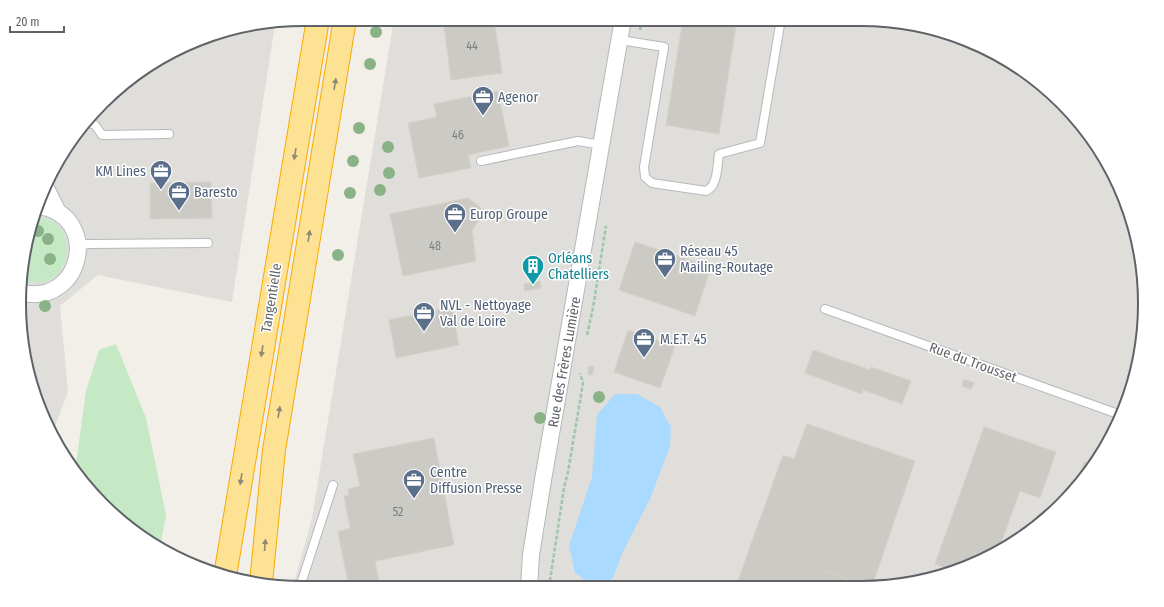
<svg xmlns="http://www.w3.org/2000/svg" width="1164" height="607" font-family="'Fira Sans Condensed',sans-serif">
	<rect width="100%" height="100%" fill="#f1efe8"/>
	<path fill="#e0deda" d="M394,19L879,20L934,29L987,48L1034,78L1075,116L1107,161L1130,212L1143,267L1144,322L1135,377L1116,430L1074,491L1019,540L969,566L898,586L293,587L312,518Z
		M275,24L232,302L98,275L60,306L68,392L52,434L41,413L20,322L29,230L67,146L130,78L212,34Z"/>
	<path fill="#c5e8c5" d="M34,217C87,216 70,299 24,280L29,230Z
		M116,344L146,418L166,515L160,546L102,505L75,471L86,391L99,350Z"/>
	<path fill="#aadaff" d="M615,394H637L660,407L671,427L670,446L650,499L622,554L613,578L603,584L592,585L575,573L569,546L592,477L597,415Z"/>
	<path fill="#cccac5" stroke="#d6d1c6" d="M443,19H494L502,73L451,80Z
		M683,19H737L719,134L666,125Z
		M498,91L509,146L468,155L471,168L419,178L408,123L437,117L434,104Z
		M211,182L212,218L150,219V183Z
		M468,198L485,211L472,230L476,261L403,276L390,214Z
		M635,242L711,267L695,316L619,290Z
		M540,281L541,288L525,291L524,284Z
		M452,307L459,345L396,358L389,320Z
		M628,330L675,346L660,388L614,372Z
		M813,350L870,370L871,367L911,381L902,404L863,390L862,394L805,373Z
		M589,366L594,367L592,375H588Z
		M964,379L974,383L971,389L962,386Z
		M807,424L915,461L872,586H866L826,571L821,586H736L783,455L794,459Z
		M984,427L1056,452L1040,498L1020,491L998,551L969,566L954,571L935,564Z
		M434,438L454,545L375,561L380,587H349L338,532L350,528L344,496L349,495L348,489L360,486L353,454Z
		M1084,462L1092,465L1073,492Z
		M826,571L866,586H821Z"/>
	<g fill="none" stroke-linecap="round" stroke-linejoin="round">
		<g stroke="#b5b8bc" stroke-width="10">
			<path id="lane" d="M620,40L664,47L644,167L645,177L652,183L706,191C718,186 717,166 719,154L760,143L781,19
				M88,123L95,125L102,135L169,134
				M481,161L578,141L601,145
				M78,246L88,244L208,243
				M825,309L1121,415
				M300,587L333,485"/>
		</g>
		<g stroke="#b5b8bc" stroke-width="18">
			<path id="street" d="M47,190L58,212
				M23,293C83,305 101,216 40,206
				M529,587L531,555L543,480L623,19"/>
		</g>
		<g stroke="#f9ab00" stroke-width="24">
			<path id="highway" d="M225,576L318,19
				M261,583L274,450L345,19"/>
		</g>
		<path stroke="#9cc7a9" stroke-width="2.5" stroke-dasharray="4 2" stroke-linecap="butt" d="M640,30L642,19
			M57,176L58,165
			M587,335L593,308L606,226
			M549,587L564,488L568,472L583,383L580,373"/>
		<use href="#lane" stroke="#fff" stroke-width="8"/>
		<use href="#street" stroke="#fff" stroke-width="16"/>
		<use href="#highway" stroke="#fde293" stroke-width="22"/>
	</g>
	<g fill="#89b387">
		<circle cx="376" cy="32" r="6"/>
		<circle cx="370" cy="64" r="6"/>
		<circle cx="359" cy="128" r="6"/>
		<circle cx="388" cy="147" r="6"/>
		<circle cx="353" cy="161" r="6"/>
		<circle cx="389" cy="173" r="6"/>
		<circle cx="380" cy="190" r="6"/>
		<circle cx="350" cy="193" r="6"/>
		<circle cx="38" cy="231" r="6"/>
		<circle cx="48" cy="239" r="6"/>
		<circle cx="338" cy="255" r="6"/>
		<circle cx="50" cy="259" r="6"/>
		<circle cx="45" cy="306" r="6"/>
		<circle cx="599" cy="397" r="6"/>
		<circle cx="540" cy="418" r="6"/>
	</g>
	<defs><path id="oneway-solid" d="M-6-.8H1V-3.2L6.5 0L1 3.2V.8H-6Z"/></defs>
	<g fill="#8e8975">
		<use href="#oneway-solid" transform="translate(335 84) rotate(-81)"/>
		<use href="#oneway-solid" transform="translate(295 154) rotate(99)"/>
		<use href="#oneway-solid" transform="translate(309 236) rotate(-81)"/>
		<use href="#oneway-solid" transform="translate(262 351) rotate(99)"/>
		<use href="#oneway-solid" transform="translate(279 412) rotate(-81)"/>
		<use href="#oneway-solid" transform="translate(241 479) rotate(99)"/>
		<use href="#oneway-solid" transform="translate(265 545) rotate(-85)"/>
	</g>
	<defs>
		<g id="office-pin" transform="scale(1.15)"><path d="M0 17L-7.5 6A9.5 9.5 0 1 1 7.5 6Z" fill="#5c6f8a" stroke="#fff"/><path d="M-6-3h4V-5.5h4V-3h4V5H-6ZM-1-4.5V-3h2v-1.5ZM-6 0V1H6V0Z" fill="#fff"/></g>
		<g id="building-pin" transform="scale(1.15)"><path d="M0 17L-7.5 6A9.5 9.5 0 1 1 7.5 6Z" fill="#0f9aa8" stroke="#fff"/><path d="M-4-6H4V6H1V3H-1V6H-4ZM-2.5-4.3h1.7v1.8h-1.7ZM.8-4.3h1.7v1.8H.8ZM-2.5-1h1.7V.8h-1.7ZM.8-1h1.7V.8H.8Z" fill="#fff"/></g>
	</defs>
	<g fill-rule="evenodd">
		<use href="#office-pin" x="483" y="97"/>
		<use href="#office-pin" x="161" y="171"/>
		<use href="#office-pin" x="179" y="192"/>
		<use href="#office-pin" x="455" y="214"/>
		<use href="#office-pin" x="665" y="259"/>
		<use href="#building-pin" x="533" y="266"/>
		<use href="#office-pin" x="424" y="313"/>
		<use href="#office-pin" x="644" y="339"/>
		<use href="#office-pin" x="414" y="480"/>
	</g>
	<g text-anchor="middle" stroke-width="3" stroke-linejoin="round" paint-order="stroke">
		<g font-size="12" fill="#7a7d7f">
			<text x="472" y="50">44</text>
			<text x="458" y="139">46</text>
			<text x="435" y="250">48</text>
			<text x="398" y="516">52</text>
		</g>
		<g font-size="14" fill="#4e5e75" stroke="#fff" text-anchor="start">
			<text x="498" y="102">Agenor</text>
			<text x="146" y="176" text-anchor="end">KM Lines</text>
			<text x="194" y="197">Baresto</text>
			<text x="470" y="219">Europ Groupe</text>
			<text x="680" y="256">Réseau 45<tspan x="680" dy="16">Mailing-Routage</tspan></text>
			<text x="440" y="310">NVL - Nettoyage<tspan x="440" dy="16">Val de Loire</tspan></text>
			<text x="660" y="344">M.E.T. 45</text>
			<text x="430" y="477">Centre<tspan x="430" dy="16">Diffusion Presse</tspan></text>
		</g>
		<g font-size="14" fill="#0d838f" stroke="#fff" text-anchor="start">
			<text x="548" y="263">Orléans<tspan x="548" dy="16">Chatelliers</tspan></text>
		</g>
		<g font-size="14" fill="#5f6368" stroke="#fff">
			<text transform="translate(271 298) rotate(-81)" y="5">Tangentielle</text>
			<text transform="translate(564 362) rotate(-80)" y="5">Rue des Frères Lumière</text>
			<text transform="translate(973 362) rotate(20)" y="5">Rue du Trousset</text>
		</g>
	</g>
	<path d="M0 0H1164V607H0ZM303 26H861A277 277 0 0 1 1138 303V304A277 277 0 0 1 861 581H303A277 277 0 0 1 26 304V303A277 277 0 0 1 303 26Z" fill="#fff" fill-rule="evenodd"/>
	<path fill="none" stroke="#5f6368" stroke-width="2" d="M303 26H861A277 277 0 0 1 1138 303V304A277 277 0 0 1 861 581H303A277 277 0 0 1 26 304V303A277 277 0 0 1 303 26Z"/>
	<path d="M10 26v6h54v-6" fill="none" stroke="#5f6368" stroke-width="2"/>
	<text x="16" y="26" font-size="12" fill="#5f6368" stroke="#ffffff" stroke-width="3" paint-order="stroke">20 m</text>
</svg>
